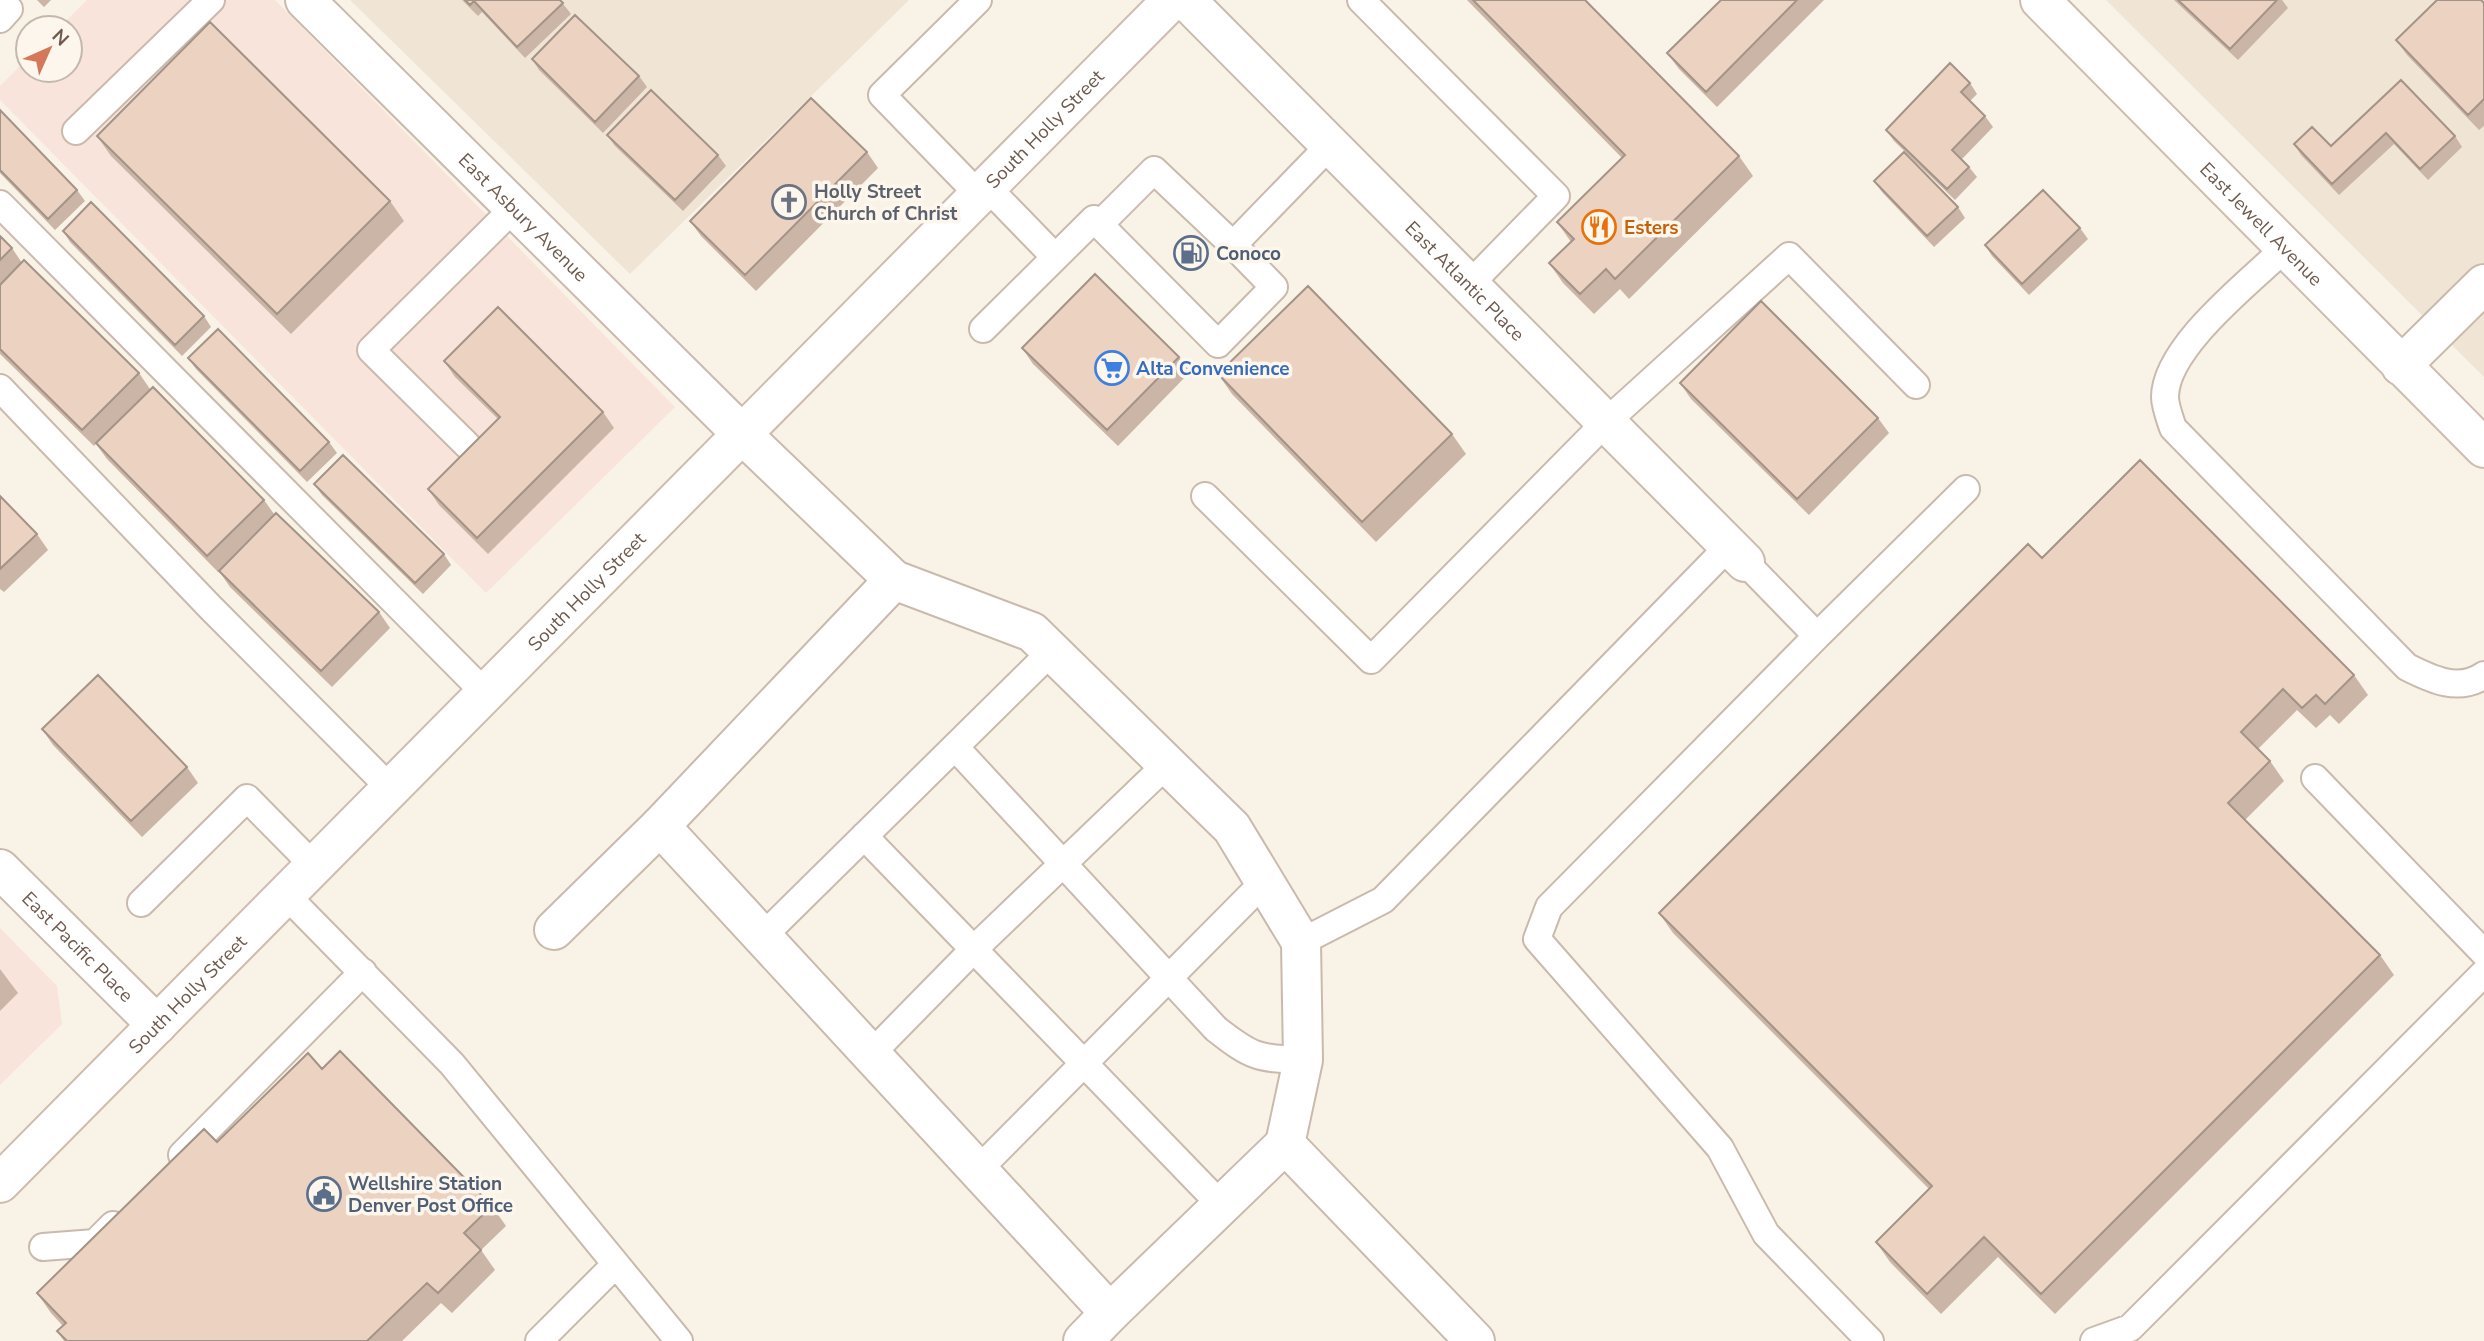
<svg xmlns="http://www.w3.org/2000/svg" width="2484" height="1341" font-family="'Nunito Sans',sans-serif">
	<rect width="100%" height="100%" fill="#f9f2e6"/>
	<path fill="#f0e4d5" d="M350,0H909L630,274Z
		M2106,0H2484V377Z"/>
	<path fill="#f8e4db" d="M87,0H275L675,407L486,593L0,100V86L28,58V70H70V28H59Z
		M0,928L57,986L62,1024L0,1085Z"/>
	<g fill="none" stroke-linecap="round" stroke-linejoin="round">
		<g stroke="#c9baad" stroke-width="30">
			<path id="lane" d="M0,0L9,9L0,19
				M978,0L882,95L979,195
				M1361,0L1556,196L1469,285
				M76,131L211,0
				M987,187L1055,257
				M0,204L486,694
				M1100,224L1154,170L1233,245
				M2285,248C2251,281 2165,347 2165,397C2165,406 2170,419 2173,428L2407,667C2431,679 2459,693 2484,675
				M983,329L1094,219L1218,344L1274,287L1233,245L1330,145
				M0,388L210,607L391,789
				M467,445L371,350L514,208
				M1205,496L1371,660L1606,422L1789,256L1916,385
				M1745,562L1817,636L1966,489
				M1817,636L1549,907L1537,939L1720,1148L1766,1234L1870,1341
				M955,747L1216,1029C1253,1058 1257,1058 1303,1060
				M2315,778L2484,953
				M864,836L1221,1205
				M286,895L452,1064L679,1341
				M141,903L247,798L314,866
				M762,937L1052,651
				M1301,942L1383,900L1729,546
				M871,1054L974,949L1167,764
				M182,1155L363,972
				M978,1170L1264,882
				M43,1247L95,1243L113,1225
				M539,1341L616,1264
				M2094,1341L2130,1328L2484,973"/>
		</g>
		<g stroke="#c9baad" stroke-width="42">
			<g id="street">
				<path id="s1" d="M305,0L743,435L894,580L1032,632L1232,828L1301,942L1303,1060L1285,1144L1475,1341"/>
				<path id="s2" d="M1186,0L1745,562"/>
				<path d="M2401,366L2484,284"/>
				<path d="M660,826L1110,1313L1083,1341"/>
				<path id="s3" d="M0,869L157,1025"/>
				<path d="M554,930L660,826L894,580"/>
				<path d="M1110,1313L1285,1144"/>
			</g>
		</g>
		<g stroke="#cebcae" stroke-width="42">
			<g id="secondary">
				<path id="s4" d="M2040,0L2484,448"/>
				<path id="s5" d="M0,1183L1172,0"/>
			</g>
		</g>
		<use href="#lane" stroke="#fff" stroke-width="26"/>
		<use href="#street" stroke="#fff" stroke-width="38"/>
		<use href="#secondary" stroke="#fff" stroke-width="38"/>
	</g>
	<path fill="#cab5a6" d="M37,0H51L44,7Z
		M462,0H560L571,14L525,58L482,12L478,16Z
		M1467,0H1585L1739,156L1753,176L1629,299L1620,289L1594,314L1563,283L1549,263L1571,242L1557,222L1622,158Z
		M1721,0H1824L1717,107L1679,69L1667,53Z
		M2174,0H2282L2288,8L2238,60Z
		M2484,3V126L2479,130L2407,55L2396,40Z
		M532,59L639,76L647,87L603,133L539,70Z
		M2401,80L2455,136L2462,147L2428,180L2394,144L2339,195L2301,155L2294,144L2331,146Z
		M1970,83L1977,94L1970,101L1985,116L1993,127L1962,159L1969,167L1977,177L1955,200L1894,141L1886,130Z
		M0,110L77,190L85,201L55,230L0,173Z
		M607,135L718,155L726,166L683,211L615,146Z
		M97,136L390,201L404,221L291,334L111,156Z
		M867,152L878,168L756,291L701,236L690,221Z
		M1874,181L1958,207L1965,218L1934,247L1882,192Z
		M2080,228L2088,239L2029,295L1992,256L1985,245Z
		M63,231L204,316L211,327L182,356L70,242Z
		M0,236L12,248L22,263L139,373L150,389L123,416L264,500L274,514L379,612L390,628L332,687L230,587L219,571L218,572L107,459L96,444L94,446L0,354Z
		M1022,348L1179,357L1190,372L1118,446L1033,364Z
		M188,358L329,442L337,453L307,482L196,369Z
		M444,361L603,412L614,428L488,554L439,505L428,489L498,419L455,377Z
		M1218,374L1452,434L1466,454L1376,542L1232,394Z
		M1680,383L1878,418L1889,433L1809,515L1691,399Z
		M314,484L444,554L451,565L423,594L322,495Z
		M0,496L37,534L48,550L4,592L0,589Z
		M2042,558L2354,675L2368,695L2339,724L2330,715L2316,728L2297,710L2258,749L2270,761L2284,781L2245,820L2380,955L2394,975L2055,1314L1998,1257L1941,1314L1890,1262L1876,1242L1929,1189L1673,933L1659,913Z
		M42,729L187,767L198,783L142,837L53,745Z
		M0,969L18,993L0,1011Z
		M322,1069L492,1206L506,1226L481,1250L495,1270L452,1313L441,1303L402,1341H64L57,1331L63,1326L51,1313L37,1293L217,1142Z"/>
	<path fill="#ebd2c1" stroke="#a49387" stroke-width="2" d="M465,0H560L563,3L517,47L474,1L470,5Z
		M1473,0H1585L1739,156L1615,279L1606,269L1580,294L1549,263L1574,239L1557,222L1625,155Z
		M1721,0H1797L1706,92L1667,53Z
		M2178,0H2277L2230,49Z
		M2437,0H2481L2484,3V99L2468,115L2396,40Z
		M575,15L639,76L595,122L532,59Z
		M210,22L390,201L277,314L97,136Z
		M1950,63L1970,83L1961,92L1985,116L1952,150L1969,167L1947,189L1886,130Z
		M2401,80L2455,136L2420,169L2386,133L2332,184L2294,144L2312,127L2331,146Z
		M651,90L718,155L675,200L607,135Z
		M811,98L867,152L745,275L690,221Z
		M0,110L77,190L48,219L0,170Z
		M1904,152L1958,207L1927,236L1874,181Z
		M2043,190L2080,228L2022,284L1985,245Z
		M91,202L204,316L175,345L63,231Z
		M0,236L12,248L0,260Z
		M24,260L139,373L82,430L0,349V285Z
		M1095,274L1179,357L1107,430L1022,348Z
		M1308,286L1452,434L1362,522L1218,374Z
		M1761,301L1878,418L1797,499L1680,383Z
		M498,307L603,412L477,538L428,489L500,417L444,361Z
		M218,329L329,442L300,471L188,358Z
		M153,387L264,500L207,556L96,443Z
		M343,455L444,554L415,583L314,484Z
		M2140,460L2354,675L2325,704L2316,695L2302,708L2283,689L2241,732L2270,761L2228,803L2380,955L2041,1294L1984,1237L1927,1294L1876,1242L1932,1186L1659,913L2028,544L2042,558Z
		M0,496L37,534L0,569Z
		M276,513L379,612L321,671L219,571Z
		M98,675L187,767L131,821L42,729Z
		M340,1051L492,1206L464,1233L481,1250L438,1293L427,1283L367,1341H67L57,1331L66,1323L37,1293L204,1129L217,1142L308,1053L322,1069Z"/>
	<defs>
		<g id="church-ring" transform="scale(1.75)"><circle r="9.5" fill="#fcf6ec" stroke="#6b7280" stroke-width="1.5"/><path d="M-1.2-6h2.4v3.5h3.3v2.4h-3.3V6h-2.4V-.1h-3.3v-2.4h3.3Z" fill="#6b7280"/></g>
		<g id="restaurant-ring" transform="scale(1.75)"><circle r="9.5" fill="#fcf6ec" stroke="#e8710a" stroke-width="1.5"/><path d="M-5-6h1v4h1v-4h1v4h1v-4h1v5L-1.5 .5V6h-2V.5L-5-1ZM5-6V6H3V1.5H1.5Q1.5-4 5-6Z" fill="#e8710a"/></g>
		<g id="fuel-ring" transform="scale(1.75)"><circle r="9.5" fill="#fcf6ec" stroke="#5c6f8a" stroke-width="1.5"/><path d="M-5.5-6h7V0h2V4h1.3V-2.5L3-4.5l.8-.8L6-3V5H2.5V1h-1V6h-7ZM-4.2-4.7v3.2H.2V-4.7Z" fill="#5c6f8a"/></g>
		<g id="supermarket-ring" transform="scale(1.75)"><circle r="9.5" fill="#fcf6ec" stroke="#3f7fe0" stroke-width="1.5"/><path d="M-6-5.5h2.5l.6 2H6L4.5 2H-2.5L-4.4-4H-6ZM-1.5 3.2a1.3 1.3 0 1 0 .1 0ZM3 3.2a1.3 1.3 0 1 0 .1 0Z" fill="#3f7fe0"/></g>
		<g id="civic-ring" transform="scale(1.75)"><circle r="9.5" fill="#fcf6ec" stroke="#5c6f8a" stroke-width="1.5"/><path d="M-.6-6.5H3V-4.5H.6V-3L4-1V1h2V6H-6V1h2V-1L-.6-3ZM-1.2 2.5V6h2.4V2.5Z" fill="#5c6f8a"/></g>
	</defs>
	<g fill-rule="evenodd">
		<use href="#church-ring" x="789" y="202"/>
		<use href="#restaurant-ring" x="1599" y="227"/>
		<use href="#fuel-ring" x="1191" y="253"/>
		<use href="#supermarket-ring" x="1112" y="368"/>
		<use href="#civic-ring" x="324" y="1194"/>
	</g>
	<g text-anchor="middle" stroke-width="7" stroke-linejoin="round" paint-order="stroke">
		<g font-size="19" fill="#6f5a4e" stroke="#fcf6ec">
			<text dy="7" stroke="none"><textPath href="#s5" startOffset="1484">South Holly Street</textPath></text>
			<text dy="7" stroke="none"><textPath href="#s1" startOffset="308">East Asbury Avenue</textPath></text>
			<text dy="7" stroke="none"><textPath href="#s4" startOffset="315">East Jewell Avenue</textPath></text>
			<text dy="7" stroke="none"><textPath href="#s2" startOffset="396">East Atlantic Place</textPath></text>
			<text dy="7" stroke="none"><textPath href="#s5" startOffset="833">South Holly Street</textPath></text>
			<text dy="7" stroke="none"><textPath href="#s3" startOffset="110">East Pacific Place</textPath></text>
			<text dy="7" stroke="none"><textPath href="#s5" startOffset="266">South Holly Street</textPath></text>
		</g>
		<g font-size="19" font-weight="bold" fill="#5b616d" stroke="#fcf6ec" text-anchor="start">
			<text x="814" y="198">Holly Street<tspan x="814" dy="22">Church of Christ</tspan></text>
		</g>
		<g font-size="19" font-weight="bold" fill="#c56008" stroke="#fcf6ec" text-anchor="start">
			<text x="1624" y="234">Esters</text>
		</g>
		<g font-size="19" font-weight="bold" fill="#4e5e75" stroke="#fcf6ec" text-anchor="start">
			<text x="1216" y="260">Conoco</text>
			<text x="348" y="1190">Wellshire Station<tspan x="348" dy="22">Denver Post Office</tspan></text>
		</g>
		<g font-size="19" font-weight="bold" fill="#366cbe" stroke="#fcf6ec" text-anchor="start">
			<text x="1136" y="375">Alta Convenience</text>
		</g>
	</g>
	<g transform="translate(49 49) rotate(45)"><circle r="33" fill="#fcf6ec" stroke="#c4b8ad" stroke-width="2"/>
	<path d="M0-5L12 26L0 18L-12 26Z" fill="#d4775a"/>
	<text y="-10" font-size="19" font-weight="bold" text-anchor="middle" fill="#6f5a4e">N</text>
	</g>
</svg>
